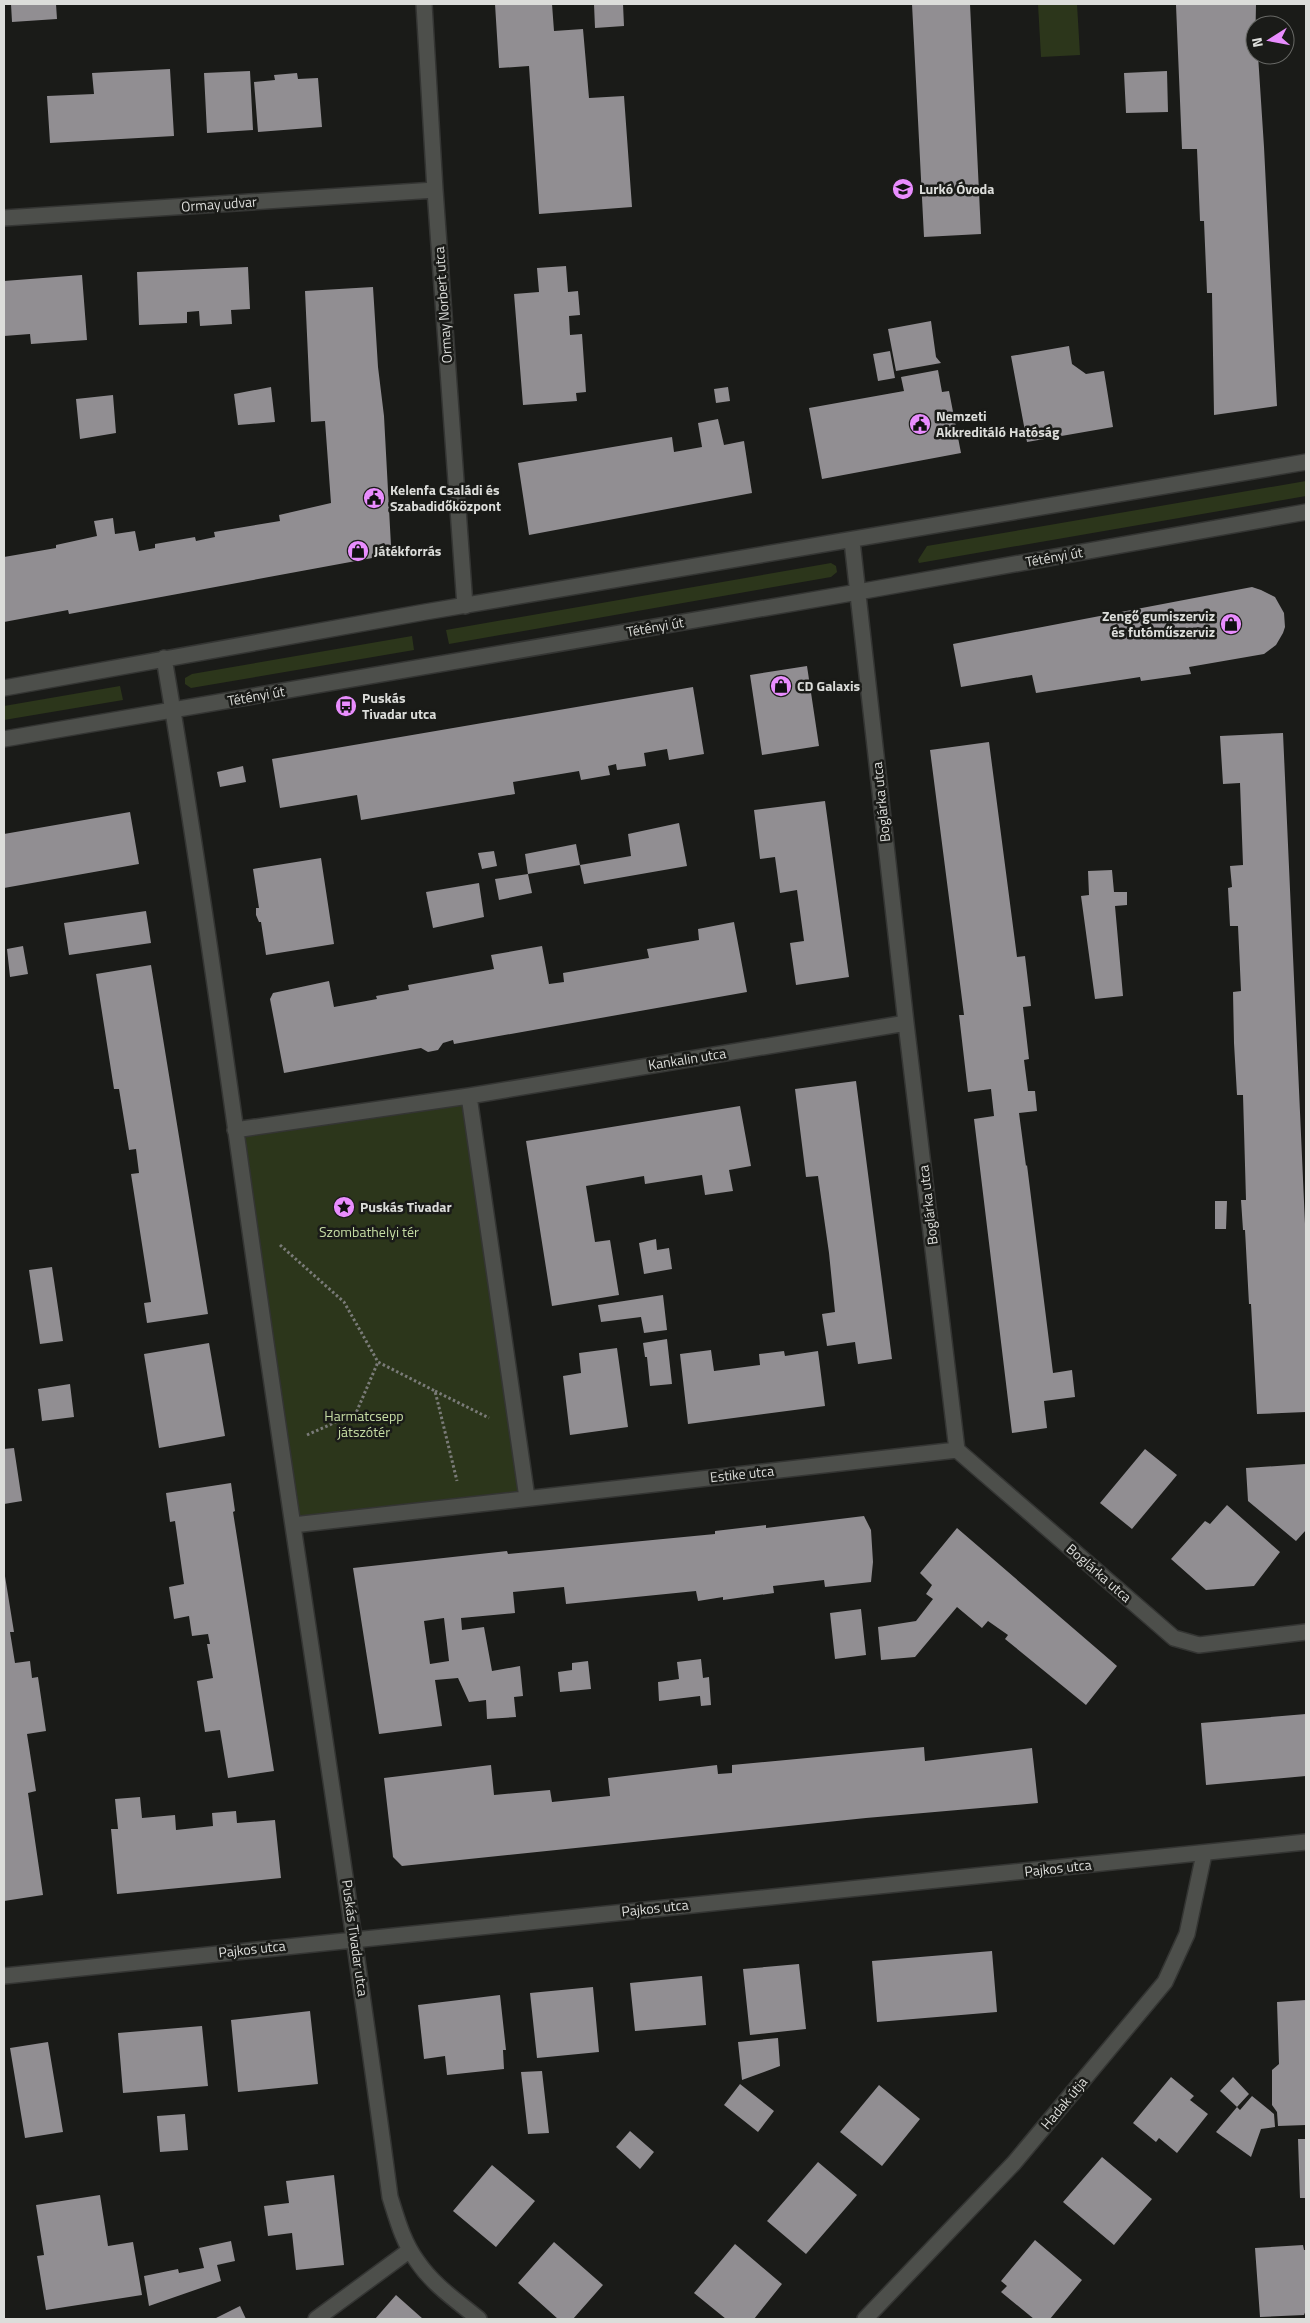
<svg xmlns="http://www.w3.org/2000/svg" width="1310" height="2323" font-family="'Titillium Web',sans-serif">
	<rect width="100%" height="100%" fill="#1a1b18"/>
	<path fill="#2c361b" d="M1038,4H1077L1080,55L1041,57Z
		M1306,481V496L919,563L918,560L927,546Z
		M831,563L836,566L837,572L831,577L449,644L446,630Z
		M412,636L414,650L191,688L185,684V678L192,674Z
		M120,686L123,700L4,720V706Z
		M469,1096L527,1498L293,1525L235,1130Z"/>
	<path fill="#918e92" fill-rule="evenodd" d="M11,4H56L57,19L12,22Z
		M495,4H552L554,31L583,29L589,98L624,96L632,207L539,214L529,66L499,68Z
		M594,4H623L624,26L595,28Z
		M912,4H970L981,234L924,237Z
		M1203,4H1256L1255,55H1258L1264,147L1277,406L1214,415L1212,293H1207L1204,221H1200L1197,149H1182L1176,5Z
		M170,69L174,136L50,143L47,96L94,94L92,73Z
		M250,71L253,130L207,133L204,73Z
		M1167,71L1168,112L1126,113L1124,73Z
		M297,73L298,79L318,78L322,127L258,132L254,82L275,80L274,75Z
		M566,266L568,292L578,291L580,315L569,316L570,335L582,334L586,392L576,393L577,401L523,405L514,294L539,292L537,268Z
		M248,267L250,309L231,310L232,324L200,326L199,311L187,312V323L139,325L137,272Z
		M82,275L87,340L31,344L30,334L4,336V281Z
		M373,287L378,367L384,416L391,546L383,556L69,614L68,610L4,622V557L56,548V545L97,536L94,521L113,518L115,534L135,531L139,551L155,548V544L195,537L196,541L215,537L214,532L280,521L279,515L331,503L325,421L311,422L305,291Z
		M931,321L936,357L941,363L896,371L888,329Z
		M1069,346L1072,364L1086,374L1104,371L1113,427L1027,442L1011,356Z
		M890,351L895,378L878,381L873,354Z
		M938,370L942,392L949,391L961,453L822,479L809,408L904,391L901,377Z
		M271,387L275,422L238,425L234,394Z
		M728,387L730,401L716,403L714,389Z
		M113,395L116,433L80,439L76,399Z
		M718,419L724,445L744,441L752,493L529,535L518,463L672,437L674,452L702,447L698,423Z
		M1252,587L1261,590L1275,597L1284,613L1285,627L1283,633L1276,645L1264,654L1189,667L1191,674L1141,681L1140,677L1036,693L1032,675L961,687L953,644Z
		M807,666L819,746L762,755L750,675Z
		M693,687L704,754L669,760L667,749L644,753L646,766L617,770L616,764L608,766L610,775L581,780L579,771L513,782L515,794L361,820L357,795L280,808L272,759Z
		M1283,733L1306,1246V1412L1257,1414L1251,1304H1249L1245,1230H1243L1241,1200H1246L1243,1095H1237L1234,1043L1233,992L1241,991L1238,926H1230L1228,888L1232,887L1230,866L1243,865L1240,783L1223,784L1220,736Z
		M989,742L1017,957L1025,956L1031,1006L1023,1007L1029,1059L1024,1060L1028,1091H1035L1037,1111L1019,1113L1026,1166L1027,1165L1053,1373L1072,1370L1075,1397L1044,1401L1047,1428L1012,1433L974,1119L994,1116L991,1089L968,1092L959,1015H964L930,750Z
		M243,766L246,782L220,787L217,772Z
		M825,801L849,977L796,985L790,943L804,941L797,890L780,893L775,857L760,859L754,810Z
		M130,812L139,864L4,888V834Z
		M679,823L687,866L584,884L580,865L631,856L628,834Z
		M576,844L580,865L528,874L532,893L499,900L495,879L528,874L525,854Z
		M494,851L497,866L482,869L478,853Z
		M321,858L334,944L266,955L261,922H259L256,915V908H259L253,869Z
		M1112,870L1114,892H1127V905L1115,906L1123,996L1095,999L1081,896L1089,895L1088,871Z
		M479,883L484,917L433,928L426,892Z
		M146,911L151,943L69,955L64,923Z
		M734,922L747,992L454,1044L453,1040L443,1043L438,1050L428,1052L421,1048L284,1073L270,999L273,993L329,981L334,1007L377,999L376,996L409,990L408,985L494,969L491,955L542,946L549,984L564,982L563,973L649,958L647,949L699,940L698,929Z
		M23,946L28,974L10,977L7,949Z
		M151,965L208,1314L147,1323L144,1303L151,1302L131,1174L139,1173L136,1149L129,1150L119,1089H114L96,974Z
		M856,1081L892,1359L858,1364L855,1342L827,1346L822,1314L835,1312L829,1253L818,1176L806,1177L795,1089Z
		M740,1106L751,1166L729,1170L733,1191L705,1195L702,1175L645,1184L644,1176L586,1186L595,1242L610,1240L619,1295L552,1306L526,1141Z
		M1215,1201H1227L1226,1229H1215Z
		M656,1239L657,1250L669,1248L672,1269L644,1274L639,1243Z
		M52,1267L63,1341L40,1344L29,1270Z
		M663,1295L667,1330L644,1333L641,1317L601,1322L598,1305Z
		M667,1339L672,1384L650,1386L647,1357H645L643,1343Z
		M209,1343L225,1436L159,1448L144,1354Z
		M617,1348L628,1427L570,1435L563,1376L581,1373L579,1353Z
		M711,1350L714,1371L760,1365L759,1354L784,1351L785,1356L818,1351L825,1406L688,1424L680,1354Z
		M70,1384L74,1417L42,1421L38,1389Z
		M14,1448L22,1501L4,1504V1449Z
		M1145,1449L1177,1475L1132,1529L1100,1503Z
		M1306,1464V1530L1296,1541L1248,1501L1246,1468Z
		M231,1483L235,1511L233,1512L274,1771L228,1778L220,1730L205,1732L197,1681L213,1678L207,1644H210L208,1634L192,1636L189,1616L174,1619L169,1587L184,1584L175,1521L170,1522L166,1493Z
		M1227,1505L1280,1552L1254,1586L1206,1590L1171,1559L1205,1521L1210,1524Z
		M864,1516L871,1530L873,1562L871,1582L825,1587L824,1580L773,1586L774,1593L723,1600V1597L698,1601L696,1591L566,1604L564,1587L513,1592L515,1613L461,1618L462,1630L484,1627L492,1671L520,1666L523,1696L514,1697L516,1717L487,1719L486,1700L469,1702L458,1678L435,1680L442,1726L379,1734L353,1568L507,1551L508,1554L663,1539L715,1534V1531L766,1525V1528ZM444,1618L449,1661L430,1664L424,1621Z
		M957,1528L1117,1666L1086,1705L1005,1639L1008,1635L988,1621L982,1628L957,1607L915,1657L881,1660L878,1627L916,1621L933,1599L926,1594L932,1585L920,1573Z
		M4,1570L14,1632H10L15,1663L30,1661L32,1678L38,1677L46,1731L27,1734L36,1791L28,1793L43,1895L4,1901Z
		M861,1609L866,1655L835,1659L830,1613Z
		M701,1659L703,1678L709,1677L711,1705L701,1706L700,1696L659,1701L658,1682L679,1679L677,1662Z
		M588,1661L591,1689L560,1692L558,1672L572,1670V1663Z
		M1306,1714V1776L1206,1785L1201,1723Z
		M924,1747L925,1761L1032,1748L1038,1803L866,1818L402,1866L393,1857L384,1778L491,1765L494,1795L550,1790L552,1802L610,1796L608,1778L717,1765L718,1774L732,1773V1765Z
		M140,1797L142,1818L175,1815L176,1830L213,1826L212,1813L236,1811L237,1823L275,1820L281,1878L117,1894L111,1829H118L115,1799Z
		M992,1951L997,2012L877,2022L872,1961Z
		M799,1964L806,2029L750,2035L743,1969Z
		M702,1976L706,2025L635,2031L630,1983Z
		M593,1987L599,2052L537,2058L530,1993Z
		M500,1995L506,2050H503L504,2069L447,2075L445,2056L424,2059L418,2005Z
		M1306,2000V2125L1278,2126L1277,2112L1272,2105V2070L1279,2064L1277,2002Z
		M310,2011L318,2084L238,2092L231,2020Z
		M202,2026L208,2086L123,2093L118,2033Z
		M778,2038L780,2066L742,2080L738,2042Z
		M48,2042L63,2132L25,2138L10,2048Z
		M542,2071L549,2133L528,2134L521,2072Z
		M1171,2077L1194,2096L1190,2100L1208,2114L1177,2153L1159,2138L1156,2142L1133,2123Z
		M1233,2077L1249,2094L1237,2107L1220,2091Z
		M740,2084L774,2111L758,2132L724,2105Z
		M879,2085L920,2119L882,2166L840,2132Z
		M1252,2096L1274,2114L1275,2127L1261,2129L1251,2157L1216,2132L1237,2107L1240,2110Z
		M185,2114L188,2150L160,2152L157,2116Z
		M630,2131L654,2152L640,2169L616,2147Z
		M1298,2139H1306V2198H1300Z
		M1102,2157L1152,2199L1114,2245L1063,2202Z
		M818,2162L857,2195L806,2254L767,2221Z
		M492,2165L535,2201L496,2247L453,2211Z
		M334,2175L344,2265L296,2270L292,2233L268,2236L264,2206L289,2203L286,2181Z
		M100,2195L108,2246L133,2242L142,2295L46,2310L37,2256L44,2255L36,2205Z
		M1035,2240L1082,2280L1050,2319H1034L1001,2292L1007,2286L1001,2281Z
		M231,2241L235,2261L217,2265L221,2281L149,2306L144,2276L178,2269L179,2273L204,2268L199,2248Z
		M554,2242L603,2285L573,2319H558L518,2283Z
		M735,2244L782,2284L754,2319H726L694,2293Z
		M1303,2245L1304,2250H1306V2310L1304,2315L1260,2317L1255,2248Z
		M396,2295L423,2319H375Z
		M240,2306L246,2319H214Z"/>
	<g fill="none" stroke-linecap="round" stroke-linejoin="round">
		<g stroke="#343533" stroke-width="18">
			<path id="minor" d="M424,4L435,190L465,606
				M4,218L435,190
				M852,541L906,1023L957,1450L1174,1638L1199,1645L1306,1632
				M164,658C205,897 236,1138 271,1377C311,1651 354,1924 390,2197C397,2219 403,2242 417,2261C433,2285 457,2301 479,2319
				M4,688L425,612L1306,462
				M4,739L858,592L1306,512
				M469,1096L527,1498
				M235,1130L469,1096L906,1023
				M293,1525L957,1450
				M4,1976L1306,1842
				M316,2319L410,2250
				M865,2319L1014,2163L1165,1982L1187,1934L1204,1854"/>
		</g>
		<path stroke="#7a7b78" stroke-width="3" stroke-dasharray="2.5 2.5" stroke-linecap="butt" d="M280,1245L344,1302L378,1362L435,1391L457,1481
			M435,1391L489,1418
			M307,1435L356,1413L378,1362"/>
		<use href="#minor" stroke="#4d4f4b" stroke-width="15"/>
	</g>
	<defs>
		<g id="school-disc" transform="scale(1.125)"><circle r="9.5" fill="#e98dfe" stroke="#1a1b18"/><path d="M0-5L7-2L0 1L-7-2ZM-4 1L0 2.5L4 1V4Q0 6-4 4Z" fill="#111"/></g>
		<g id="civic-disc" transform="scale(1.125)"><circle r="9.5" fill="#e98dfe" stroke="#1a1b18"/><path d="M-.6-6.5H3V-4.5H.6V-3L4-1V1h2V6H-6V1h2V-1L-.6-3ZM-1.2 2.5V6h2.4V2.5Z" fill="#111"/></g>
		<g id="shop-disc" transform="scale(1.125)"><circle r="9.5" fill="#e98dfe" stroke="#1a1b18"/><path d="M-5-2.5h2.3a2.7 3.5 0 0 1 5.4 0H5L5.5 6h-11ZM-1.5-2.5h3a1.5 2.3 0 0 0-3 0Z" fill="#111"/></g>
		<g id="bus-disc" transform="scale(1.125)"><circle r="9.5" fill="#e98dfe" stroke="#1a1b18"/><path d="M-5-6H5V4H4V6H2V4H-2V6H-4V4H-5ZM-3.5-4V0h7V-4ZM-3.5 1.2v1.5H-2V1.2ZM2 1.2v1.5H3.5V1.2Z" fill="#111"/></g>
		<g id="sight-disc" transform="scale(1.125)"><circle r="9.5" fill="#e98dfe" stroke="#1a1b18"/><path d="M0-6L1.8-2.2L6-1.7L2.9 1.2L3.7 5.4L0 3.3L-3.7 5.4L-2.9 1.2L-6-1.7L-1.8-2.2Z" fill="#111"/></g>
	</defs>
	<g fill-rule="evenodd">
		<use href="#school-disc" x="903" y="189"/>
		<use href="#civic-disc" x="920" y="424"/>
		<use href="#civic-disc" x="374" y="498"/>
		<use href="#shop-disc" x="358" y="551"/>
		<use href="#shop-disc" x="1231" y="624"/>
		<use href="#shop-disc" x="781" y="686"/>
		<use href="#bus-disc" x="346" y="706"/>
		<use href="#sight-disc" x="344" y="1207"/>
	</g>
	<g text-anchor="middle" stroke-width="5" stroke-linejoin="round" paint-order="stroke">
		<g font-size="14" font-weight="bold" fill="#dcddda" stroke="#1a1b18" text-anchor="start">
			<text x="919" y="194">Lurkó Óvoda</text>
			<text x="936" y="421">Nemzeti<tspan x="936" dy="16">Akkreditáló Hatóság</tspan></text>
			<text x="390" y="495">Kelenfa Családi és<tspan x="390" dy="16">Szabadidőközpont</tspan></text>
			<text x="374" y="556">Játékforrás</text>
			<text x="1215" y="621" text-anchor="end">Zengő gumiszerviz<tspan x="1215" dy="16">és futóműszerviz</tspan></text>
			<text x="797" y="691">CD Galaxis</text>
			<text x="362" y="703">Puskás<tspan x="362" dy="16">Tivadar utca</tspan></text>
			<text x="360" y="1212">Puskás Tivadar</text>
		</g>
		<g font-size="14" fill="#dcddda" stroke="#1a1b18">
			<text transform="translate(219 204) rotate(-4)" y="5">Ormay udvar</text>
			<text transform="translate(443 305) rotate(-94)" y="5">Ormay Norbert utca</text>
			<text transform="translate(1054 557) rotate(-10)" y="5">Tétényi út</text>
			<text transform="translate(655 627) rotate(-10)" y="5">Tétényi út</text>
			<text transform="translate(256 696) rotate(-10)" y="5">Tétényi út</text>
			<text transform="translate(881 802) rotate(-96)" y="5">Boglárka utca</text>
			<text transform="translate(687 1059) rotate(-9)" y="5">Kankalin utca</text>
			<text transform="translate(928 1205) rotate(-97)" y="5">Boglárka utca</text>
			<text transform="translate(742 1474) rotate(-6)" y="5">Estike utca</text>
			<text transform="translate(1099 1573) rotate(41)" y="5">Boglárka utca</text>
			<text transform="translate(1058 1868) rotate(-6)" y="5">Pajkos utca</text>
			<text transform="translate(655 1908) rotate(-6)" y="5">Pajkos utca</text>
			<text transform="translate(355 1938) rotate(82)" y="5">Puskás Tivadar utca</text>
			<text transform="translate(252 1949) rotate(-6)" y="5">Pajkos utca</text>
			<text transform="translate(1064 2103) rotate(-50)" y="5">Hadak útja</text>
		</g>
		<g font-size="14" fill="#c5dca4" stroke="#1a1b18">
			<text x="369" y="1237">Szombathelyi tér</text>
			<text x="364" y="1421">Harmatcsepp<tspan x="364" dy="16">játszótér</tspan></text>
		</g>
	</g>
	<rect width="1310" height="2323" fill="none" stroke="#dcddda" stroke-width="10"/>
	<g transform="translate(1270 40) rotate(259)"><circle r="24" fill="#1a1b18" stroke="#686966"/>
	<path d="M0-4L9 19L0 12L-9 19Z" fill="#e98dfe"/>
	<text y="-8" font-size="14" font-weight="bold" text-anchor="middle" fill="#dcddda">N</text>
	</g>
</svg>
